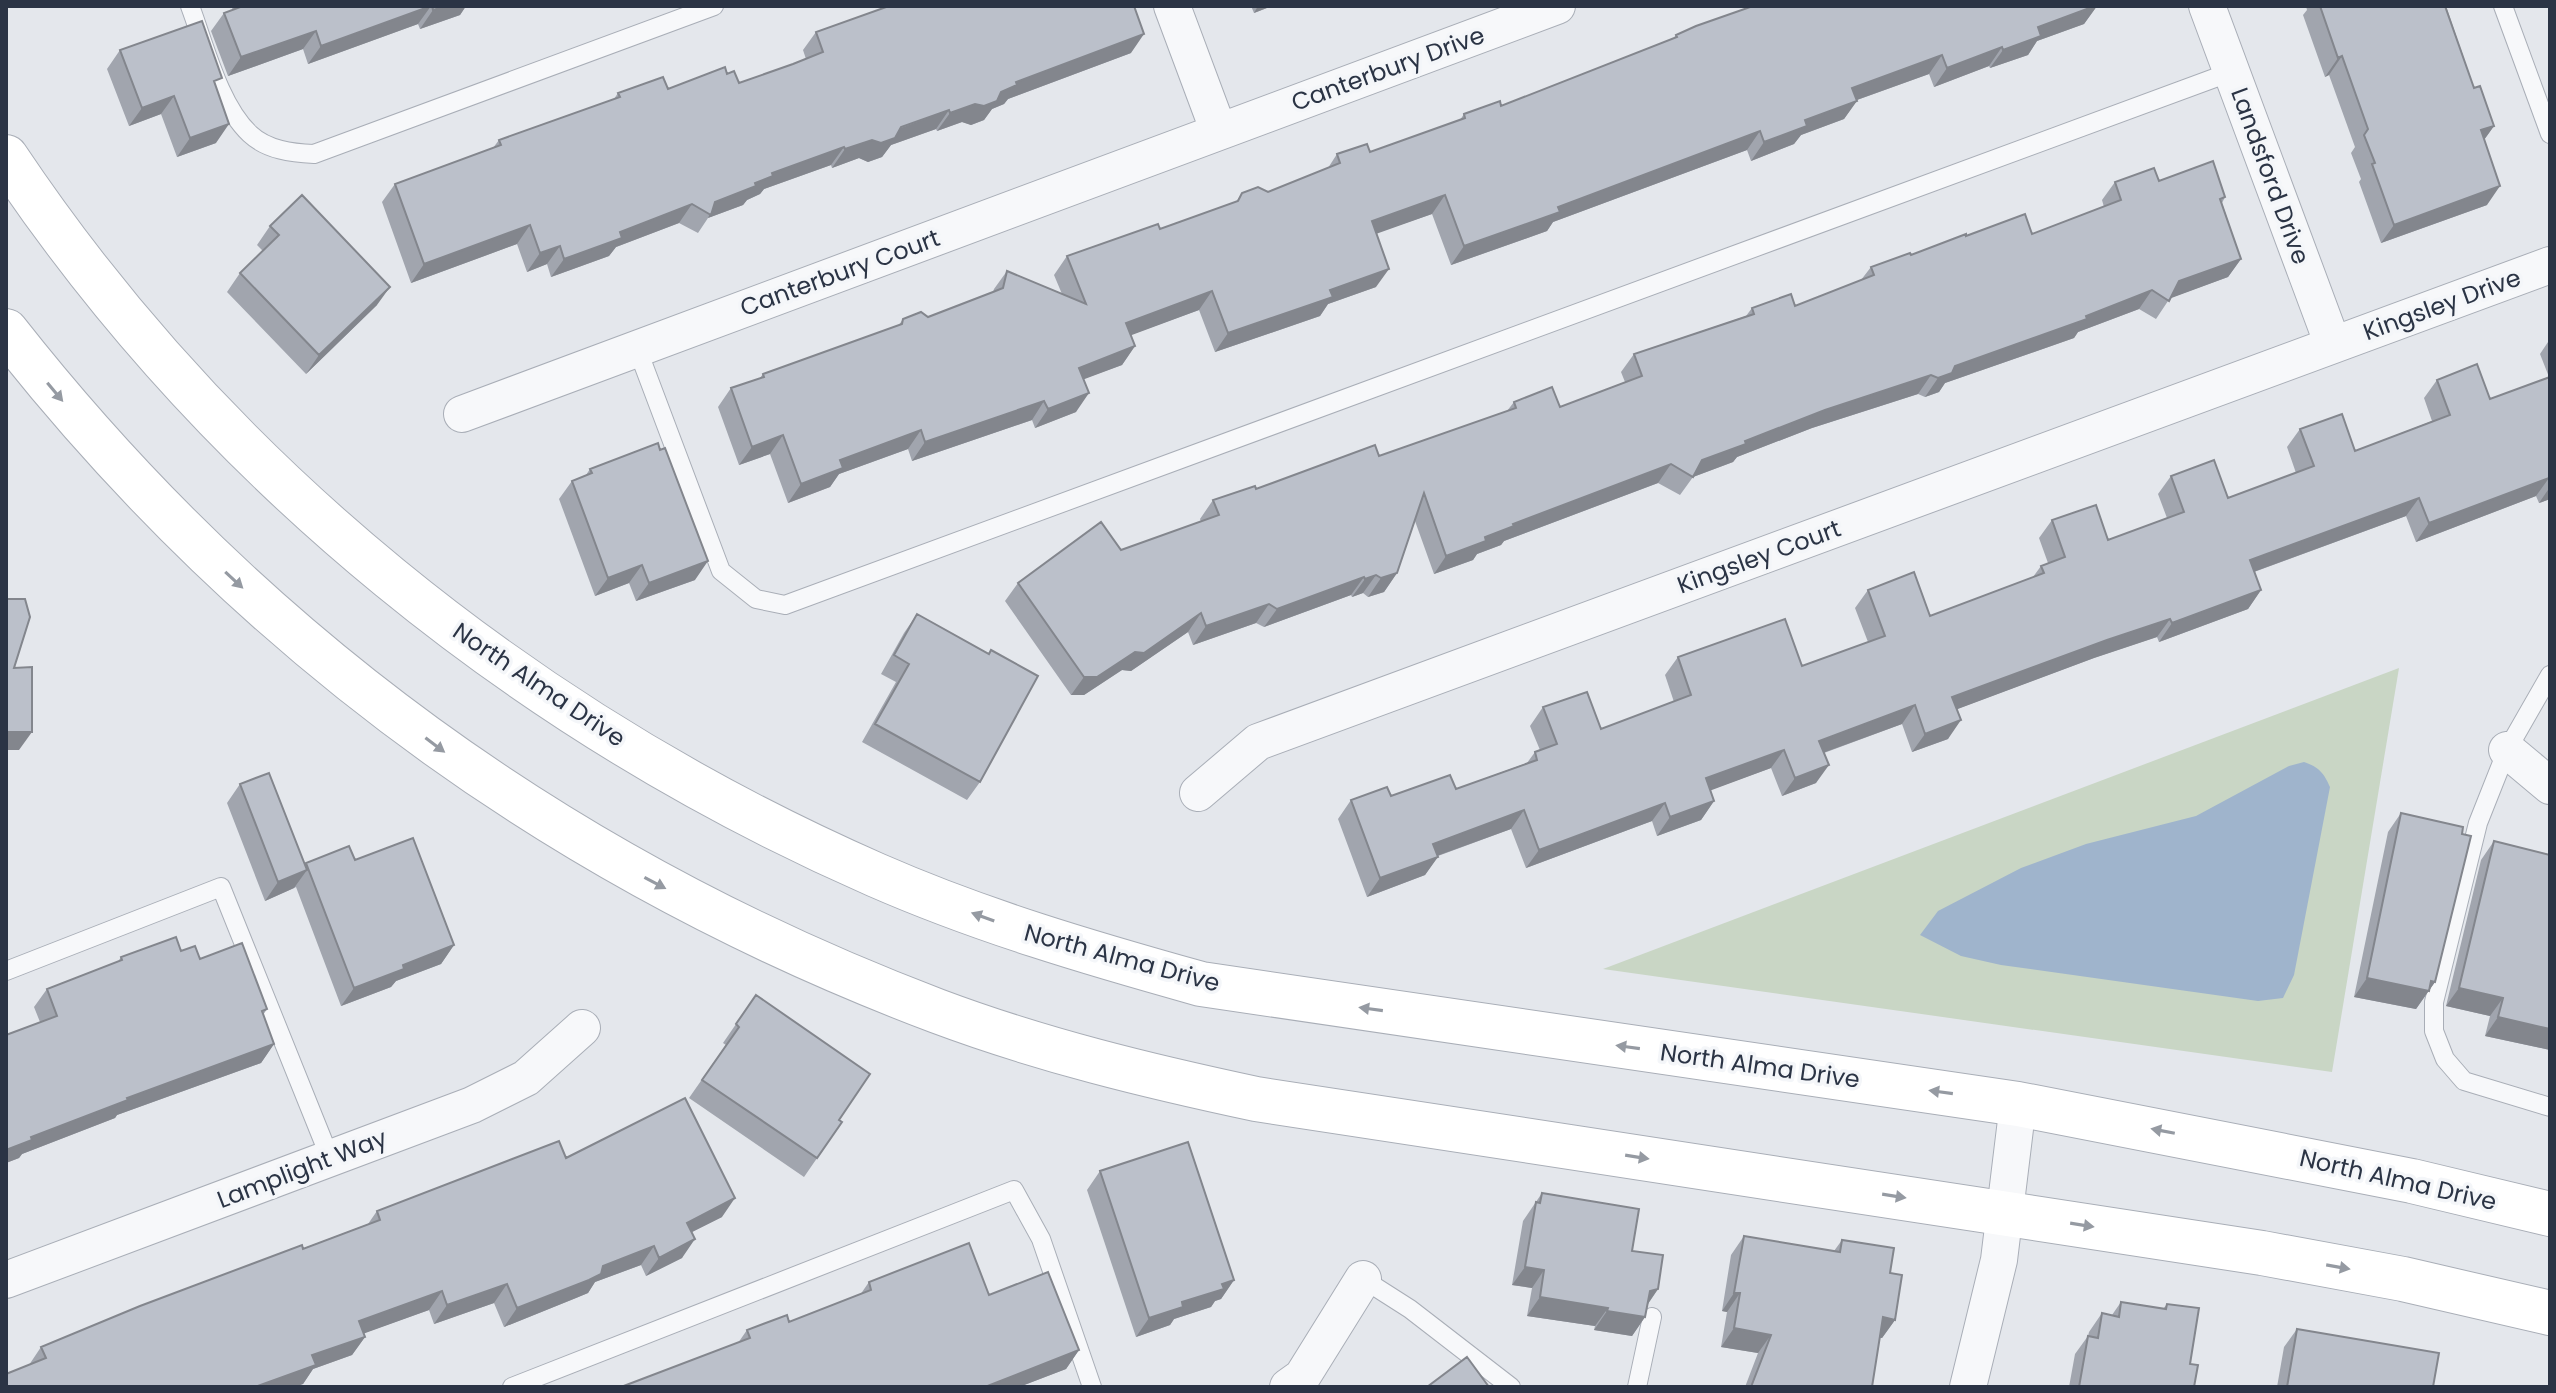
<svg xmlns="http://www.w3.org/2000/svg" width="2556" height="1393" font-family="Poppins,sans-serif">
	<rect width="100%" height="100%" fill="#e4e7ec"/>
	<path fill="#c9d6c5" d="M2399,668L2332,1072L1603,969Z"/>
	<path fill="#9fb4cc" d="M2304,762C2319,767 2324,773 2330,787L2294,975L2283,998L2258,1001L2001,965L1961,956L1920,935L1938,911L2021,868L2086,844L2196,816L2289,766Z"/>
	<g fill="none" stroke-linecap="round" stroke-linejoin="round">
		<g stroke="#a9aeb7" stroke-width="20">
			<path id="service" d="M190,6C205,46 219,105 250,134C267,150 292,153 314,154L714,6
				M2503,6L2550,134
				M637,348L721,571L756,599L785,605L2231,72
				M2550,675L2507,750L2478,823L2434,1002V1031L2445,1059L2464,1081L2550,1107
				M6,971L221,887L330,1158
				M1363,1279L1410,1309L1511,1387
				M512,1387L1014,1190L1041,1239L1092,1387
				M1637,1387L1652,1317"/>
		</g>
		<g stroke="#a9aeb7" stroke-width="38">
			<path id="minor" d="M1172,6L1219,132
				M2207,6L2333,345
				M462,414L1557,6
				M2507,750L2550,786
				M1198,793L1258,742L2550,265
				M6,1280L472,1105L526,1078L582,1028
				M1288,1387L1302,1377L1363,1279
				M1968,1387L1999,1260L2018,1104"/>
		</g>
		<g stroke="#a9aeb7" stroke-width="46">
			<path id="secondary" d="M6,157C218,474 527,722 876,875C981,921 1090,953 1201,984L2018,1104L2412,1181L2550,1214
				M6,331C252,644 564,870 937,1011C1041,1050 1148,1076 1256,1099L2262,1253L2403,1279L2550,1313"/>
		</g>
		<use href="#service" stroke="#f7f8fa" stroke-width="18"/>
		<use href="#minor" stroke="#f7f8fa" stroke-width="36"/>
		<use href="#secondary" stroke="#fff" stroke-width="44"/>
	</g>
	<path fill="#a1a5ae" d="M231,6H466L460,15L420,29L418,24L308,64L303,49L228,76L211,31L224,13L233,10Z
		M1251,6H1272L1254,13Z
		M2097,6L2084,24L2037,41L2028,55L1990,68L1989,66L1934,87L1929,74L1857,100L1844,119L1801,135L1794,144L1751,161L1747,150L1553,222L1547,231L1451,265L1432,214L1376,233V287L1328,304L1320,316L1215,352L1199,310L1130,335L1135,346L1122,365L1083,379L1076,412L1035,428L1032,420L912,461L908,449L839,474L830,487L788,503L770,454L739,465L718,407L731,388L760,378L763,374L899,325L903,319L928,317L993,292L994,289L1007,271L1062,294L1054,275L1067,256L1160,229L1236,202L1242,193L1268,192L1328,168L1337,154L1370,152L1460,120L1464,114L1501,106L1673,39L1676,35Z
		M2306,6H2446L2474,88L2494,126L2484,140L2487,205L2381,243L2359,182L2361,179L2351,153L2355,147L2329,75L2325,77L2303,15L2307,10Z
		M816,32L1131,53L1008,99L1004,104L992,109L984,120L971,125L962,122L937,131L936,129L891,145L882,157L868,162L859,158L832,168L831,165L764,189L760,194L747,200L743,205L708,218L698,233L679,223L616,247L609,256L551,277L547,264L527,272L517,244L411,283L382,202L395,184L493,148L499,140L614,99L618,93L668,89L727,74L739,83L806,59L803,50Z
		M120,50L216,87V143L177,157L161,114L129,126L107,69Z
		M2159,181L2225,197L2222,203L2241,259L2228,277L2170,298L2156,319L2139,309L2078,332L2074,338L1945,383L1939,392L1925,397L1918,394L1812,428L1737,457L1733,462L1693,477L1680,495L1658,483L1504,541L1501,545L1477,554L1473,560L1434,574L1415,521L1397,573L1384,592L1368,597L1363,593L1352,597L1351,595L1264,627L1256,623L1193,645L1188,632L1131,671L1122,670L1084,695H1071L1005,601L1018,583L1121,550L1201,522L1200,519L1213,500L1379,456L1507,411L1514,402L1560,407L1625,382L1621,372L1634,354L1746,316L1752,308L1795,306L1861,280L1871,267L1911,255L1966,236L2032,234L2104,207L2102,200L2115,182Z
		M270,226L377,305L306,374L227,292L240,273L263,251L257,245Z
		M2550,339V499L2539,503L2536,496L2416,542L2406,516L2254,572L2261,590L2248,609L2159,642L2157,637L2094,658L1957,709L1948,739L1912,752L1902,724L1824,753L1816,783L1782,796L1771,768L1710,790L1714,801L1701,820L1657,836L1652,821L1526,868L1511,829L1438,856L1425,875L1367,897L1338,819L1351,800L1456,789L1527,763L1535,752L1540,750L1530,726L1543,707L1601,729L1674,702L1665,675L1678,657L1802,666L1868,642L1855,608L1868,590L1930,616L2033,577L2041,566L2048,563L2039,538L2052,520L2108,540L2167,518L2158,494L2171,476L2228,498L2296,473L2287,447L2300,429L2355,451L2432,421L2424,398L2437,380L2490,399L2549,377L2540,354Z
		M590,469L695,580L636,601L629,583L595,596L559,499L572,481L586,475Z
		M917,614L989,654L980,782L967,800L862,742L896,682L881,674L904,633Z
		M240,784L305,864L306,863L355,860L454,945L441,964L396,981L391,987L341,1006L296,887L294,888L265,901L227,803Z
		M2401,813L2462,834L2435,982L2416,1009L2354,997L2388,832Z
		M2494,841L2550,855V1050L2485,1036L2490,1016L2446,1006L2481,860Z
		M181,951L200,959L267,1009L263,1015L274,1044L261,1063L117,1115L115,1118L22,1154L19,1158L6,1163V1035L40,1022L34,1007L47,989L118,962L121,957Z
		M756,995L839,1120L842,1122L804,1177L689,1098L726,1045L723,1043Z
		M566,1158L722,1217L692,1232L682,1258L646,1276L641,1265L595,1282L588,1293L576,1298L504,1327L494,1303L434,1324L429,1310L364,1333L365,1337L352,1355L313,1369L303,1384L294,1387H6L29,1365L41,1347L368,1224L377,1211Z
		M1100,1171L1234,1280L1221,1299L1215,1301L1211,1307L1174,1319L1170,1325L1136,1337L1087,1190Z
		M1542,1193L1632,1251L1658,1289L1648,1304L1645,1317L1632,1336L1594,1330L1595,1326L1527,1316L1532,1288L1512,1285L1523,1221Z
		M1744,1236L1834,1251L1842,1240L1890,1273L1895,1320L1882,1338H1880L1872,1387H1745L1758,1353L1721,1347L1727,1312L1722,1311L1731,1255Z
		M869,1282L989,1295L1079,1350L1066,1369L1019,1387H621L738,1343L747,1330L789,1322L860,1295Z
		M2121,1302L2163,1309L2167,1304L2190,1364L2194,1387H2069L2075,1354L2088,1336L2089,1332L2102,1313L2112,1315Z
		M2297,1329L2433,1387H2277L2284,1347Z"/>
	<path fill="#83868d" d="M431,6L418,24L308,64L321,46Z
		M446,6H466L460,15L420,29L433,10Z
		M1258,6H1272L1254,13Z
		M2097,6L2084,24L2037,41L2028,55L1990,68L2003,50L2038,27Z
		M316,31L303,49L228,76L241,57Z
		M1144,34L1131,53L1008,99L1004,104L992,109L984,120L971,125L962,122L937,131L950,113L1001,92L1016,82Z
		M2002,47L1989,66L1934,87L1947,68Z
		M1942,55L1929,74L1840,106L1852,88Z
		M2342,56L2329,75L2325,77L2338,58Z
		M174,96L161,114L129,126L142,108Z
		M1857,101L1844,119L1801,135L1794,144L1751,161L1764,142L1805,120Z
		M949,110L936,129L891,145L882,157L868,162L859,158L832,168L845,149Z
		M229,124L216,143L177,157L190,138Z
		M2494,126L2481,144V130Z
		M1760,131L1747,150L1553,222L1547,231L1451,265L1464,246L1558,207Z
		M844,147L831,165L764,189L760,194L747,200L743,205L708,218L715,202L755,183L772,173Z
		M2500,186L2487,205L2381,243L2394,225Z
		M1445,195L1432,214L1359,240L1372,221Z
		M692,204L679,223L616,247L609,256L551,277L564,259L620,232Z
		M530,225L517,244L411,283L424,264Z
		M560,246L547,264L527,272L540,253Z
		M2241,259L2228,277L2166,300L2179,281Z
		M1389,269L1376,287L1328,304L1320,316L1215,352L1228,333L1330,290Z
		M390,287L377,305L306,374L319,355Z
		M2152,290L2139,309L2078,332L2074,338L1945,383L1939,392L1925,397L1938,378L1955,366Z
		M1212,291L1199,310L1113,342L1126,323Z
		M1135,346L1122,365L1066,386L1079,368Z
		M1931,375L1918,394L1812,428L1737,457L1733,462L1693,477L1702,460L1745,441L1825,410Z
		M1089,393L1076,412L1035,428L1048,409Z
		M1044,401L1032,420L912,461L925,442Z
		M921,430L908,449L839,474L830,487L788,503L801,484L840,460Z
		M783,435L770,454L739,465L752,447Z
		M1671,464L1658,483L1504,541L1501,545L1477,554L1473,560L1434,574L1446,556L1513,524Z
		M2549,478L2536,496L2416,542L2429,523Z
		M2550,487V499L2539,503Z
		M2419,498L2406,516L2237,578L2250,560Z
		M708,561L695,580L636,601L649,583Z
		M642,565L629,583L595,596L608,578Z
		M1397,573L1384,592L1368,597L1381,578Z
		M1376,575L1363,593L1352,597L1365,579Z
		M1364,577L1351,595L1264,627L1277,609Z
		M2261,590L2248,609L2159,642L2172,623Z
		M1269,604L1256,623L1193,645L1206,626Z
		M1201,613L1188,632L1131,671L1122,670L1084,695H1071L1084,677Z
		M2170,619L2157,637L2094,658L1939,716L1952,697L2107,640Z
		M1915,705L1902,724L1806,759L1819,741Z
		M1961,720L1948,739L1912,752L1925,734Z
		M6,732H32L19,750H6Z
		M1784,750L1771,768L1693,797L1706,778Z
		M1829,765L1816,783L1782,796L1795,778Z
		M1714,801L1701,820L1657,836L1670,817Z
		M1665,803L1652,821L1526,868L1539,850Z
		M1524,810L1511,829L1420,862L1433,844Z
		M1438,857L1425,875L1367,897L1380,878Z
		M307,870L294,888L265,901L278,882Z
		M454,945L441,964L396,981L391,987L341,1006L354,988L403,965Z
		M2367,978L2431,981L2435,982L2416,1009L2354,997Z
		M2459,988L2503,998L2490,1016L2446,1006Z
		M2498,1017L2550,1029V1050L2485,1036Z
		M274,1044L261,1063L117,1115L115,1118L22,1154L19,1158L6,1163V1150L31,1137L127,1098Z
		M735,1198L722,1217L674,1241L687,1223Z
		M695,1239L682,1258L646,1276L659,1258Z
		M654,1246L641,1265L595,1282L588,1293L576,1298L504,1327L517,1308L603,1266Z
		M1525,1267L1544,1270L1532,1288L1512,1285Z
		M1234,1280L1221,1299L1215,1301L1211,1307L1174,1319L1170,1325L1136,1337L1149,1318L1222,1284Z
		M507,1284L494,1303L434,1324L447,1305Z
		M1658,1289L1645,1308L1650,1291Z
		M442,1291L429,1310L346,1340L359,1321Z
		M1734,1293H1740L1727,1312L1722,1311Z
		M1540,1297L1608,1308L1595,1326L1527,1316Z
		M1607,1311L1645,1317L1632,1336L1594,1330Z
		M1883,1317L1895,1320L1882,1338L1870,1336Z
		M1734,1328L1771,1335L1758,1353L1721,1347Z
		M365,1337L352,1355L313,1369L303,1384L294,1387H255L312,1355Z
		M1079,1350L1066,1369L1019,1387H985Z"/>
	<path fill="#bbc0ca" stroke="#83868d" stroke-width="2" d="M243,6H431L321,46L316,31L241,57L224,13Z
		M432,6H446L433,10Z
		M889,6H1134L1144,34L1016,82L1017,85L1001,92L997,101L984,106L975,104L950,113L949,110L901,127L895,138L881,143L872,140L845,149L844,147L772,173L773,176L755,183L756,186L715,202L711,215L692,204L620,232L622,238L564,259L560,246L540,253L530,225L424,264L395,184L501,145L499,140L620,97L618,93L663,77L668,89L725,67L727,74L734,71L739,83L793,64L823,52L816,32Z
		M1753,6H2095L2038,27L2041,36L2003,50L2002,47L1947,68L1942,55L1852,88L1857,101L1805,120L1807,126L1764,142L1760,131L1558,207L1560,212L1464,246L1445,195L1372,221L1389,269L1330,290L1333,297L1228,333L1212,291L1126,323L1135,346L1079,368L1089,393L1048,409L1044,401L925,442L921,430L840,460L843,468L801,484L783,435L752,447L731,388L764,377L763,374L902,324L903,319L921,312L928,317L993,292L1003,288L1007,271L1086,304L1067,256L1158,224L1160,229L1238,201L1242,193L1258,187L1268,192L1340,163L1337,154L1367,144L1370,152L1465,118L1464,114L1500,101L1501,106L1677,37L1676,35L1696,26Z
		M2320,6H2445L2474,88L2480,86L2494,126L2481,130L2500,186L2394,225L2372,164L2375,163L2364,135L2368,129L2342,56L2338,58Z
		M202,21L222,78L214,81L229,124L190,138L174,96L142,108L120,50Z
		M2213,161L2225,197L2220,199L2241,259L2179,281L2169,301L2152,290L2086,316L2087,319L1955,366L1952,373L1938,378L1931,375L1825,410L1745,441L1746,444L1702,460L1693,477L1671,464L1513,524L1514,526L1485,537L1486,541L1446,556L1424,493L1397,573L1381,578L1376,575L1365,579L1364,577L1277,609L1269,604L1206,626L1201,613L1144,653L1135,652L1097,677H1084L1018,583L1101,522L1121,550L1219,515L1213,500L1255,486L1256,489L1375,445L1379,456L1516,408L1514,402L1552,387L1560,407L1642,376L1634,354L1754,314L1752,308L1791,294L1795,306L1874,275L1871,267L1910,253L1911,255L1966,234V236L2025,214L2032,234L2121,200L2115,182L2154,168L2159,181Z
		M302,195L390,287L319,355L240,273L279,235L270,226Z
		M2477,364L2490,399L2550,377V480L2549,478L2429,523L2419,498L2250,560L2261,590L2172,623L2170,619L2107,640L1952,697L1961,720L1925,734L1915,705L1819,741L1829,765L1795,778L1784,750L1706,778L1714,801L1670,817L1665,803L1539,850L1524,810L1433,844L1438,857L1380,878L1351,800L1387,787L1391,796L1450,775L1456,789L1537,760L1535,752L1557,744L1543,707L1587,692L1601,729L1691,695L1678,657L1785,619L1802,666L1885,636L1868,590L1914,572L1930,616L2044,573L2041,566L2065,557L2052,520L2096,505L2108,540L2184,512L2171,476L2214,460L2228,498L2314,466L2300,429L2342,414L2355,451L2450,415L2437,380Z
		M658,443L660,450L665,448L708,561L649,583L642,565L608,578L572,481L592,473L590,469Z
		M6,599H25L30,617L14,668L32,667V732H6Z
		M917,614L989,654L991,650L1038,676L980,782L875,724L909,664L894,655Z
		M269,773L307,870L278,882L240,784Z
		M2401,813L2463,827L2462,834L2471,836L2435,982L2431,981L2429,991L2367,978Z
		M413,838L454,945L403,965L404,969L354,988L306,863L349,846L355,860Z
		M2494,841L2550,855V1029L2498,1017L2503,998L2459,988Z
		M176,937L181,951L195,946L200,959L242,943L267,1009L262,1011L274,1044L127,1098L128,1100L31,1137L32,1140L6,1150V1035L57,1016L47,989L122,960L121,957Z
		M756,995L870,1074L839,1120L842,1122L817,1158L702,1080L739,1027L736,1024Z
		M685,1098L735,1198L687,1223L695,1239L659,1258L654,1246L603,1266L601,1274L589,1280L517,1308L507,1284L447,1305L442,1291L359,1321L365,1337L312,1355L316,1365L255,1387H6V1374L46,1358L41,1347L140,1306L302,1245L303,1249L380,1220L377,1211L559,1141L566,1158Z
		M1188,1142L1234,1280L1222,1284L1224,1289L1182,1302L1183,1307L1149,1318L1100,1171Z
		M1542,1193L1639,1209L1632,1251L1663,1255L1658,1289L1650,1291L1645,1317L1607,1311L1608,1308L1540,1297L1544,1270L1525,1267L1536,1202L1540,1203Z
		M1744,1236L1840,1252L1842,1240L1894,1248L1890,1273L1902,1275L1895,1320L1883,1317L1872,1387H1751L1771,1335L1734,1328L1740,1293H1734Z
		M969,1243L989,1295L1048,1272L1079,1350L985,1387H621L750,1338L747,1330L787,1315L789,1322L871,1290L869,1282Z
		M2121,1302L2166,1309L2167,1304L2199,1308L2190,1364L2198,1365L2194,1387H2079L2088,1336L2098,1338L2102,1313L2119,1317Z
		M2297,1329L2439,1353L2433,1387H2287Z
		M1467,1357L1489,1387H1427Z"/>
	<defs><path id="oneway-solid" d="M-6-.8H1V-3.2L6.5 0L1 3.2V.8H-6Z" transform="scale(2)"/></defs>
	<g fill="#959aa2">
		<use href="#oneway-solid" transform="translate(55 392) rotate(50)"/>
		<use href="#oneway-solid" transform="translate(234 580) rotate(43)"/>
		<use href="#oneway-solid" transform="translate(435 745) rotate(37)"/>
		<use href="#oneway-solid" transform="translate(655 883) rotate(28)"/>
		<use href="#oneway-solid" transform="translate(983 917) rotate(-160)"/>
		<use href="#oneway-solid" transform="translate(1371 1009) rotate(-172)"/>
		<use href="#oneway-solid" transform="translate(1628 1047) rotate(-172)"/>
		<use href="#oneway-solid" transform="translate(1941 1092) rotate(-172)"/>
		<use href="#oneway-solid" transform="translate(2163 1131) rotate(-169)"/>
		<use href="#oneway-solid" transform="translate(1637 1157) rotate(9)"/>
		<use href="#oneway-solid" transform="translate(1894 1196) rotate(9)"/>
		<use href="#oneway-solid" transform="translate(2082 1225) rotate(9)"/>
		<use href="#oneway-solid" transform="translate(2338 1267) rotate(10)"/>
	</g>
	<g text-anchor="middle" stroke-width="7" stroke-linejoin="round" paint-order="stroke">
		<g font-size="24" fill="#2b3445" stroke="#f4f6f9">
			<text transform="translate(1388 69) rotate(-20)" y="8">Canterbury Drive</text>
			<text transform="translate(2270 176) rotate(70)" y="8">Landsford Drive</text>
			<text transform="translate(840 273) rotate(-20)" y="8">Canterbury Court</text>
			<text transform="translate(2442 305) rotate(-20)" y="8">Kingsley Drive</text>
			<text transform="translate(1759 557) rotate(-20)" y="8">Kingsley Court</text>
			<text transform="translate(539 685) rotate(34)" y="8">North Alma Drive</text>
			<text transform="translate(1122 958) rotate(15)" y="8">North Alma Drive</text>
			<text transform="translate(1760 1066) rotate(8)" y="8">North Alma Drive</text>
			<text transform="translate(302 1169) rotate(-21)" y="8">Lamplight Way</text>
			<text transform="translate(2398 1180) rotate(13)" y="8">North Alma Drive</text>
		</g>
	</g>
	<rect width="2556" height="1393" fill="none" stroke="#2b3445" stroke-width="16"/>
</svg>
